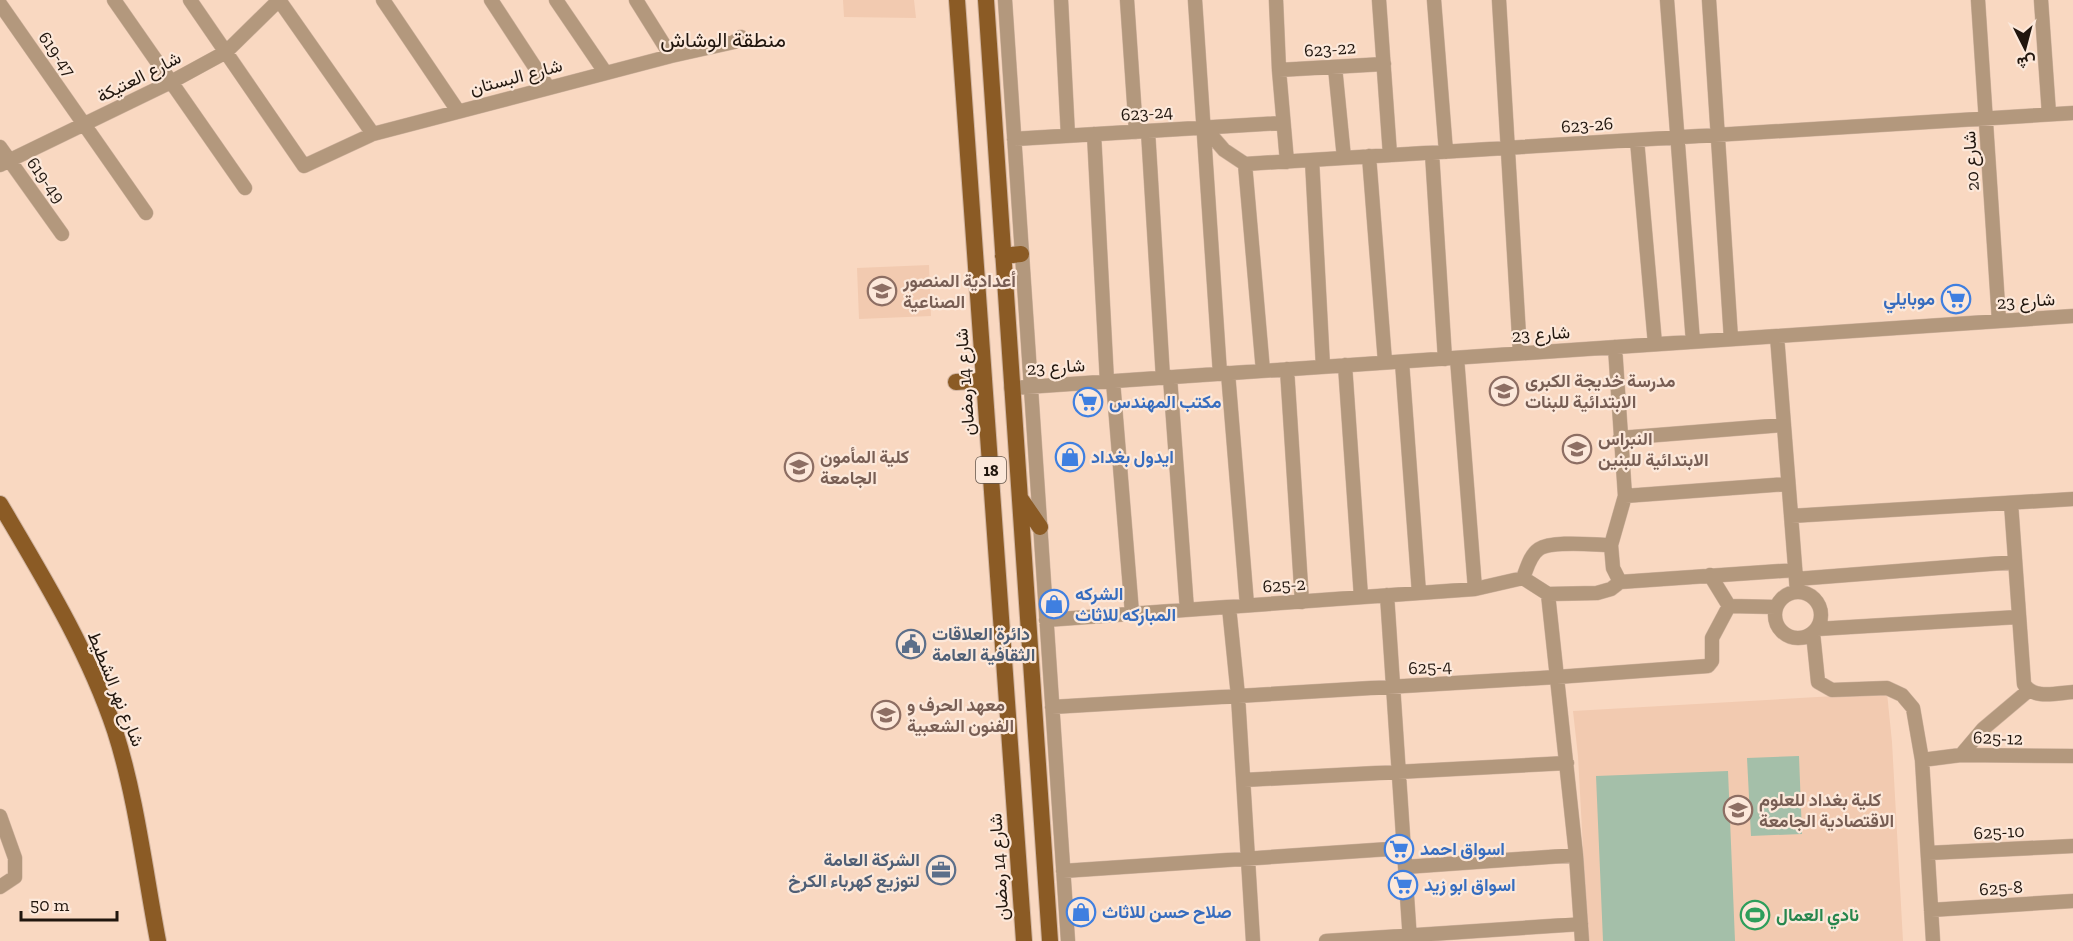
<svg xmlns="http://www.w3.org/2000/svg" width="2073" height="941" font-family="'Zilla Slab',Vazirmatn,serif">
	<rect width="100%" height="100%" fill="#f9d8c1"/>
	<path fill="#f2cab0" d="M843,0H914L916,18L844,17Z
		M929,265L931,316L859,319L857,268Z
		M1887,693L1892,742L1903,941H1588L1578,756L1573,711Z"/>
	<path fill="#a4bfa9" d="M1799,756L1802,834L1751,836L1747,758Z
		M1728,771L1735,941H1603L1596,776Z"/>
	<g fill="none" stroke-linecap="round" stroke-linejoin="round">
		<g stroke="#d2b5a1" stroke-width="15">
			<path id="minor" d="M114,0L245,188
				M190,0L304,166L373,134L671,56L734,42L741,37
				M279,0L373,134
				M383,0L458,111
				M491,0L548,87
				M556,0L605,72
				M636,0L671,56
				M1005,0L1068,941
				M1061,0L1068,136
				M1127,0L1136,132
				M1195,0L1220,374
				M1276,0L1279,70L1287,162
				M1379,0L1390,155
				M1434,0L1446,152
				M1499,0L1520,353
				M1667,0L1693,342
				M1709,0L1731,339
				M1978,0L1999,321
				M2041,0L2049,114
				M0,4L146,213
				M1335,67L1344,158
				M1279,70L1384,64
				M1205,128L1224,150L1245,164L2073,113
				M1148,131L1163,378
				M1094,134L1107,382
				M1014,139L1282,123
				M1637,140L1655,344
				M0,147L62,234
				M1432,153L1445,359
				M1369,156L1385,362
				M1312,160L1323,367
				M1245,164L1263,371
				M0,165L171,82L226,52L279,0
				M1777,336L1797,592
				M1615,347L1625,496L1611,545L1613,568L1620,582
				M1457,358L1475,589
				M1402,362L1419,593
				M1345,365L1361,597
				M1287,369L1302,602
				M1228,373L1247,605
				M1170,377L1187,610
				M1113,381L1132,613
				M1011,388L2073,316
				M1620,438L1784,425
				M1625,496L1788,484
				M2011,503L2024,684C2033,700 2057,693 2073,692
				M1791,516L2073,499
				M1523,578C1527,568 1530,555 1539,549C1552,540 1595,545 1611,545
				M1796,579L2015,562
				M1775 615a23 23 0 1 1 46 0a23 23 0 1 1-46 0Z
				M1548,594L1576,855L1582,941
				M1387,595L1410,941
				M1729,606L1776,607
				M1229,607L1238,696L1253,941
				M1046,620L1475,589L1523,578L1548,594L1597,593L1611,589L1620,582L1795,570
				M1817,629L2018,617
				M1813,633L1818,682L1832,690L1887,688L1902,695L1913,708L1922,760L1933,941
				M1052,707L1557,677L1708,666L1712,661V638L1729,606L1710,575
				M1961,755L1983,729L2028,691
				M1922,760L1961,755L2073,756
				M1244,780L1567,763
				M0,816L15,858V877L0,887
				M1928,853L2073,846
				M1405,867L1576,855
				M1063,871L1404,848
				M1931,910L2073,901
				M1326,941L1581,924"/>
		</g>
		<g stroke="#d2b5a1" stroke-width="18">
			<path id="major" d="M957,0L1024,941
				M986,0L1050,941
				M1003,256L1021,254
				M956,382L984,380
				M1020,498L1040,527
				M0,504C43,577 88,650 115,731C136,796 145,873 158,941"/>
		</g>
		<use href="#minor" stroke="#b3987d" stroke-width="14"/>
		<use href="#major" stroke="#8b5b25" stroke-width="16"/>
	</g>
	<defs>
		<g id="school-ring" transform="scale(1.5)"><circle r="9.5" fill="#fce8da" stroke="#8d6e63" stroke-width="1.5"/><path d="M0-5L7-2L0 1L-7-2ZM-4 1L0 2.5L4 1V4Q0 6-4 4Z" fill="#8d6e63"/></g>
		<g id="supermarket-ring" transform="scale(1.5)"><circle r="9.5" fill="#fce8da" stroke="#3f7fe0" stroke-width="1.5"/><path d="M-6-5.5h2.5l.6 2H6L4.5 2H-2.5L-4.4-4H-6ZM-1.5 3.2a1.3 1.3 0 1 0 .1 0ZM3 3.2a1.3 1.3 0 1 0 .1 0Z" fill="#3f7fe0"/></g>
		<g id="shop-ring" transform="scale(1.5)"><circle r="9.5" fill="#fce8da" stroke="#3f7fe0" stroke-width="1.5"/><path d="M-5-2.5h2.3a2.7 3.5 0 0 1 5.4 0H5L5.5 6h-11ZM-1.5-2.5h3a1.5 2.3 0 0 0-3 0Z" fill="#3f7fe0"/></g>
		<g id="civic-ring" transform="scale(1.5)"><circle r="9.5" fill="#fce8da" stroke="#5c6f8a" stroke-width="1.5"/><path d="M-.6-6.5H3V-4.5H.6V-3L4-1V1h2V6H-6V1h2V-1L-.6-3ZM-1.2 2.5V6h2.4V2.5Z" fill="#5c6f8a"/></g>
		<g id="university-ring" transform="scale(1.5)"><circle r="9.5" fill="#fce8da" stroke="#8d6e63" stroke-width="1.5"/><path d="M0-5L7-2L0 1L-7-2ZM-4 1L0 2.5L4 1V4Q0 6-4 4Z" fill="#8d6e63"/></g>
		<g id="office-ring" transform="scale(1.5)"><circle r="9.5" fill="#fce8da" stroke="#5c6f8a" stroke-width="1.5"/><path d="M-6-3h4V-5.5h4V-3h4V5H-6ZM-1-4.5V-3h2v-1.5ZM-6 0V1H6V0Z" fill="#5c6f8a"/></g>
		<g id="stadium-ring" transform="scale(1.5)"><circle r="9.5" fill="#fce8da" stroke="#2e9e5b" stroke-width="1.5"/><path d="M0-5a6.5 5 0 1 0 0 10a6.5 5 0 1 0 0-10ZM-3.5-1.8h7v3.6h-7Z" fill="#2e9e5b"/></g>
	</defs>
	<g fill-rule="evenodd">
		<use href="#school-ring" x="882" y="291"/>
		<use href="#supermarket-ring" x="1956" y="299"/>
		<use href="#school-ring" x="1504" y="391"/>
		<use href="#supermarket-ring" x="1088" y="402"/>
		<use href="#school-ring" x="1577" y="449"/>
		<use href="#shop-ring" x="1070" y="457"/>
		<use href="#school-ring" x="799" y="467"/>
		<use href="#shop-ring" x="1054" y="604"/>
		<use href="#civic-ring" x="911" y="644"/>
		<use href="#school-ring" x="886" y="715"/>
		<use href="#university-ring" x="1738" y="810"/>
		<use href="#supermarket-ring" x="1399" y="849"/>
		<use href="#office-ring" x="941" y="870"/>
		<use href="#supermarket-ring" x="1403" y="885"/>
		<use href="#shop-ring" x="1081" y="912"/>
		<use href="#stadium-ring" x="1755" y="915"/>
	</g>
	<g text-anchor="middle" stroke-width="4.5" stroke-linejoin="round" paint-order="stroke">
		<rect fill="#fce8da" stroke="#63554b" stroke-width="1.5" x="976" y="457" width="30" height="26" rx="4.5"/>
		<g font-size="16" font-weight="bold" fill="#21160e">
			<text x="991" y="476">18</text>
		</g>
		<g font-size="18" fill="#21160e" stroke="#fce8da">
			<text transform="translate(1330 49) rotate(-4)" y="6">623-22</text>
			<text transform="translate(57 54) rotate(55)" y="6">619-47</text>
			<text transform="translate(139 77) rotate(-27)" y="6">شارع العتيکة</text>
			<text transform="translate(516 77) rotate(-15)" y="6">شارع البستان</text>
			<text transform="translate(1147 113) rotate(-4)" y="6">623-24</text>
			<text transform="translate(1587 125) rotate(-4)" y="6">623-26</text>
			<text transform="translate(1971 161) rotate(-94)" y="6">شارع 20</text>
			<text transform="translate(46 180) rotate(54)" y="6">619-49</text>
			<text transform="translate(2026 301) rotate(-4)" y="6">شارع 23</text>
			<text transform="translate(1541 334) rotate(-4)" y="6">شارع 23</text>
			<text transform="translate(1056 367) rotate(-4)" y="6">شارع 23</text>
			<text transform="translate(965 382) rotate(-94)" y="6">شارع 14 رمضان</text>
			<text transform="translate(1284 585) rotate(-4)" y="6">625-2</text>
			<text transform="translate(1430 667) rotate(-3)" y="6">625-4</text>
			<text transform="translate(116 689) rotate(68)" y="6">شارع نهر الشطيط</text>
			<text transform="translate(1998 738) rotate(2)" y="6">625-12</text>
			<text transform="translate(1999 832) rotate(-3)" y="6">625-10</text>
			<text transform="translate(999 867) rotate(-94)" y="6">شارع 14 رمضان</text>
			<text transform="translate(2001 888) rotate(-4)" y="6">625-8</text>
		</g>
		<g font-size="18" font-weight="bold" fill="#785e54" stroke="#fce8da" text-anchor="start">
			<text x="903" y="287">أعدادية المنصور<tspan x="903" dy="21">الصناعية</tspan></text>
			<text x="1525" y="387">مدرسة خديجة الكبرى<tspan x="1525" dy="21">الابتدائية للبنات</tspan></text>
			<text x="1598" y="445">النبراس<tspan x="1598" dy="21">الابتدائية للبنين</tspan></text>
			<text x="820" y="463">كلية المأمون<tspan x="820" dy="21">الجامعة</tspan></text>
			<text x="907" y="711">معهد الحرف و<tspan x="907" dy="21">الفنون الشعبية</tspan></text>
			<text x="1759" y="806">كلية بغداد للعلوم<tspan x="1759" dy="21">الاقتصادية الجامعة</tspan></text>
		</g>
		<g font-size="18" font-weight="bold" fill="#366cbe" stroke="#fce8da" text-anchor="start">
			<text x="1935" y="305" text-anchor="end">موبايلي</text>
			<text x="1109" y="408">مكتب المهندس</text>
			<text x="1091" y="463">ايدول بغداد</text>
			<text x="1075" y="600">الشركه<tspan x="1075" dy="21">المباركه للاثاث</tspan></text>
			<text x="1420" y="855">اسواق احمد</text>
			<text x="1424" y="891">اسواق ابو زيد</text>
			<text x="1102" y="918">صلاح حسن للاثاث</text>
		</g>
		<g font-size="18" font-weight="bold" fill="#4e5e75" stroke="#fce8da" text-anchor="start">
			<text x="932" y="640">دائرة العلاقات<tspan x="932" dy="21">الثقافية العامة</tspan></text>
			<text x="920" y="866" text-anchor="end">الشركة العامة<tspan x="920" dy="21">لتوزيع كهرباء الكرخ</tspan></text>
		</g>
		<g font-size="18" font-weight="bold" fill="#27864d" stroke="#fce8da" text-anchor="start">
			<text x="1776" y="921">نادي العمال</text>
		</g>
		<g font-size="21" fill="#21160e" stroke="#fce8da">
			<text x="723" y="47">منطقة الوشاش</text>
		</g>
	</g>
	<g transform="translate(2025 48) rotate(174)" stroke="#fce8da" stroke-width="4.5" paint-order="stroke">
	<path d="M0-4.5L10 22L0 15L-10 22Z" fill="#21160e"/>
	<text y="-9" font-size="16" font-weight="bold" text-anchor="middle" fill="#21160e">ش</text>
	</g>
	<path d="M21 911v9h96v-9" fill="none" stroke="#21160e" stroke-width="3"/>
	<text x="30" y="911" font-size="18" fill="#21160e" stroke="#fce8da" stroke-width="4.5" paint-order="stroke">50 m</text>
</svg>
